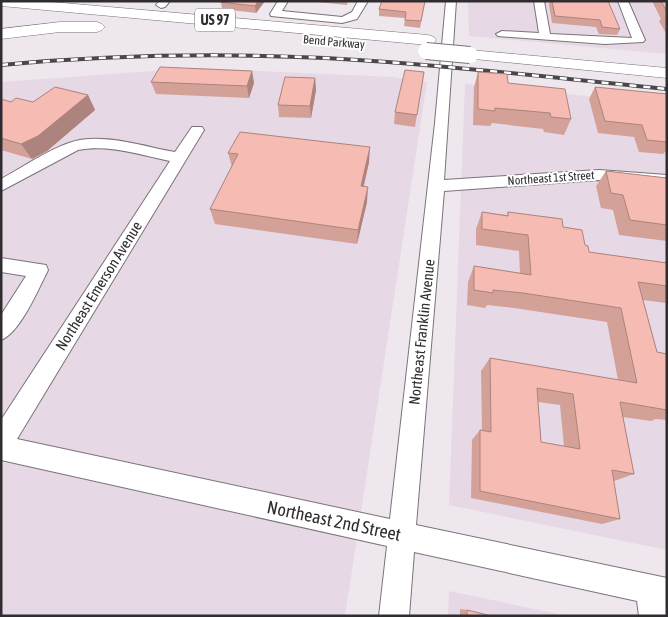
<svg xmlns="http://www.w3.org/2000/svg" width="668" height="617" font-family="'Asap Condensed',sans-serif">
	<rect width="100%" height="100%" fill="#eee7ee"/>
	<path fill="#e6d8e5" d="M468,1H667V54L469,36Z
		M194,68L392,77L427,82L345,616H1V82Z
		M465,84L667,104V550L449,505Z
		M449,591L568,616H448Z"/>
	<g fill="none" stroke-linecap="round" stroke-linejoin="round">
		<g stroke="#7a7379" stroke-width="2">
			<path id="minor" d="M159,1H170L165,7L161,8L156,5Z
				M278,1H288L282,11L342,17L352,12L358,1H368L357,19L342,23L271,16L270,14Z
				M446,1H456L444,180L599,170L667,175V185L599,180L444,191L416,525L667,578V616H639L637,601L414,552L409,616H379L387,546L1,460V420L170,161C140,155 109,144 78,150L1,191V179C23,167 46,151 69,143C99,131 145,147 175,152L192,127H202L204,130L17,439L390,519L435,123Z
				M534,1H544L550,34L632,38L618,1H628L645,40L643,42L605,44L498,36L496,34L502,31L539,33Z
				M1,258L46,265L48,270C39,288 20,333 1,340V315L26,276L1,272Z"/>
		</g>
		<g stroke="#7a7379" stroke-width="1">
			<path id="highway" d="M1,1H41L428,35L434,37L436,40L434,43L428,45L1,6Z
				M60,22H97L102,24L105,27L102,30L97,32H60L1,39V29Z
				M470,50L667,68V78L464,58L462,55L464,52Z"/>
		</g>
		<use href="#minor" fill="#fff" fill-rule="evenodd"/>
		<use href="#highway" fill="#fff" fill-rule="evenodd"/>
		<g stroke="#4a474a" stroke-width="4">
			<path id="rail" d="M1,65C109,55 217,53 325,58C439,64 553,78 667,89"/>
		</g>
		<use href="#rail" stroke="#fff" stroke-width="2.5" stroke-dasharray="7" stroke-linecap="butt"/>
		<g stroke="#7a7379" stroke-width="18" stroke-linecap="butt">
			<path id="highway-bridge" d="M426,51L470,55"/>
		</g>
		<use href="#highway-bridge" stroke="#fff" stroke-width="16"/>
	</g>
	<path fill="#d4a199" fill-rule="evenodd" d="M221,1H265L256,13L222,9Z
		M317,1H348L347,5L317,2Z
		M425,1L420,28L404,26L405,18L379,16V9Z
		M550,1H608L620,29L617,35L599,34L596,27L552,23L549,5Z
		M652,1H667V35L659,21L661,19Z
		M252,71L254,83L249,98L156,94L151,82Z
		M424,72L415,127L394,124L395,112Z
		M478,72L508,83L571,119L564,135L544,132L543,129L492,123L490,126L473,125L474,87Z
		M315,78L316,90L311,118L279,117L278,105Z
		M595,87L667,94V150L663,154L639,152L634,137L598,133L589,99Z
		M88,95L95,110L47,151L32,159L1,150V99L11,102H33Z
		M228,153L369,162L364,186L367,202L357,244L215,224L210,209L232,167Z
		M606,171L667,178V241L619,235L613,210L601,208L596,186Z
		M482,212L507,215L508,212L563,227L585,245L589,252L667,263V302L666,303L643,300L657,352L667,354V420L656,419L651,421L623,417L634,474L614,481L620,519L602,524L471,498L472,440L480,430L482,431L481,371L490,358L618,380L607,322L514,308L487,305L485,308L467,305L468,282L474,266L520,273L519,251L476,245V229ZM538,402L560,405L564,446L541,442Z
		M460,609L467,610L492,616H460Z"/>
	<path fill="#ac837d" d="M258,1H265L256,13L255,6Z
		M252,71L254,83L249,98L247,86Z
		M315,78L316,90L311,118L310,106Z
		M88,95L95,110L47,151L32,159L21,144Z
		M370,147L369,162L360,201L361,186Z
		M368,187L367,202L357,244L358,230Z"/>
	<path fill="#f6bbb2" stroke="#ac837d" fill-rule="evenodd" d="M221,1H258L255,6L220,2Z
		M382,1H425L421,21L405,20L406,12L379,9Z
		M552,1H608L620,29L602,27L600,20L555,16Z
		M661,1H667V12Z
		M160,67L252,71L247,86L151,82Z
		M405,70L424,72L417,115L395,112Z
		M478,72L507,74L508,83L565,89L571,119L551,117L550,113L495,108V111L478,109Z
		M285,77L315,78L310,106L278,105Z
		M55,87L88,95L38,136L21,144L1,138V99L11,102L16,98L33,102Z
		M595,87L667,94V142L647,140L642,125L605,121Z
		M240,132L370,147L361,186L368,187L358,230L210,209L238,154L228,153Z
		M606,171L667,178V225L630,220L623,195L611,193Z
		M482,212L508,216V212L562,219L563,227L582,230L585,245L588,246L589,252L667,263V286L638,282L657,352L667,354V410L620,402L634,474L612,470L620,519L480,491V430L491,432L490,358L637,383L621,308L523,293L493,290V293L474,290V266L531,275L528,235L482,229ZM537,388L573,394L580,449L541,442Z
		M467,610L492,616H467Z"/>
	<g text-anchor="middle" stroke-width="4" stroke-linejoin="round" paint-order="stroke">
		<g font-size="12" fill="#302d30" stroke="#fff">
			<text transform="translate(334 42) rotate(5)" y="4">Bend Parkway</text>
			<text transform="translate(551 178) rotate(-4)" y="4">Northeast 1st Street</text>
		</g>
		<rect fill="#fff" stroke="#6e6c6e" stroke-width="1" x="195" y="8.5" width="40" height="23" rx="4"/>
		<g font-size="14" font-weight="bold" fill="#302d30">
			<text x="215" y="25">US 97</text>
		</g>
		<g font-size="15" fill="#302d30" stroke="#fff">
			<text transform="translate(99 286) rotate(-58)" y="5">Northeast Emerson Avenue</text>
			<text transform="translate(422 332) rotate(-84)" y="5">Northeast Franklin Avenue</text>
		</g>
		<g font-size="18" fill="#302d30" stroke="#fff">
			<text transform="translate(334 521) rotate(12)" y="6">Northeast 2nd Street</text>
		</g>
	</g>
	<rect width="668" height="617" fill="none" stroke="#302d30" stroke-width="5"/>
</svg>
